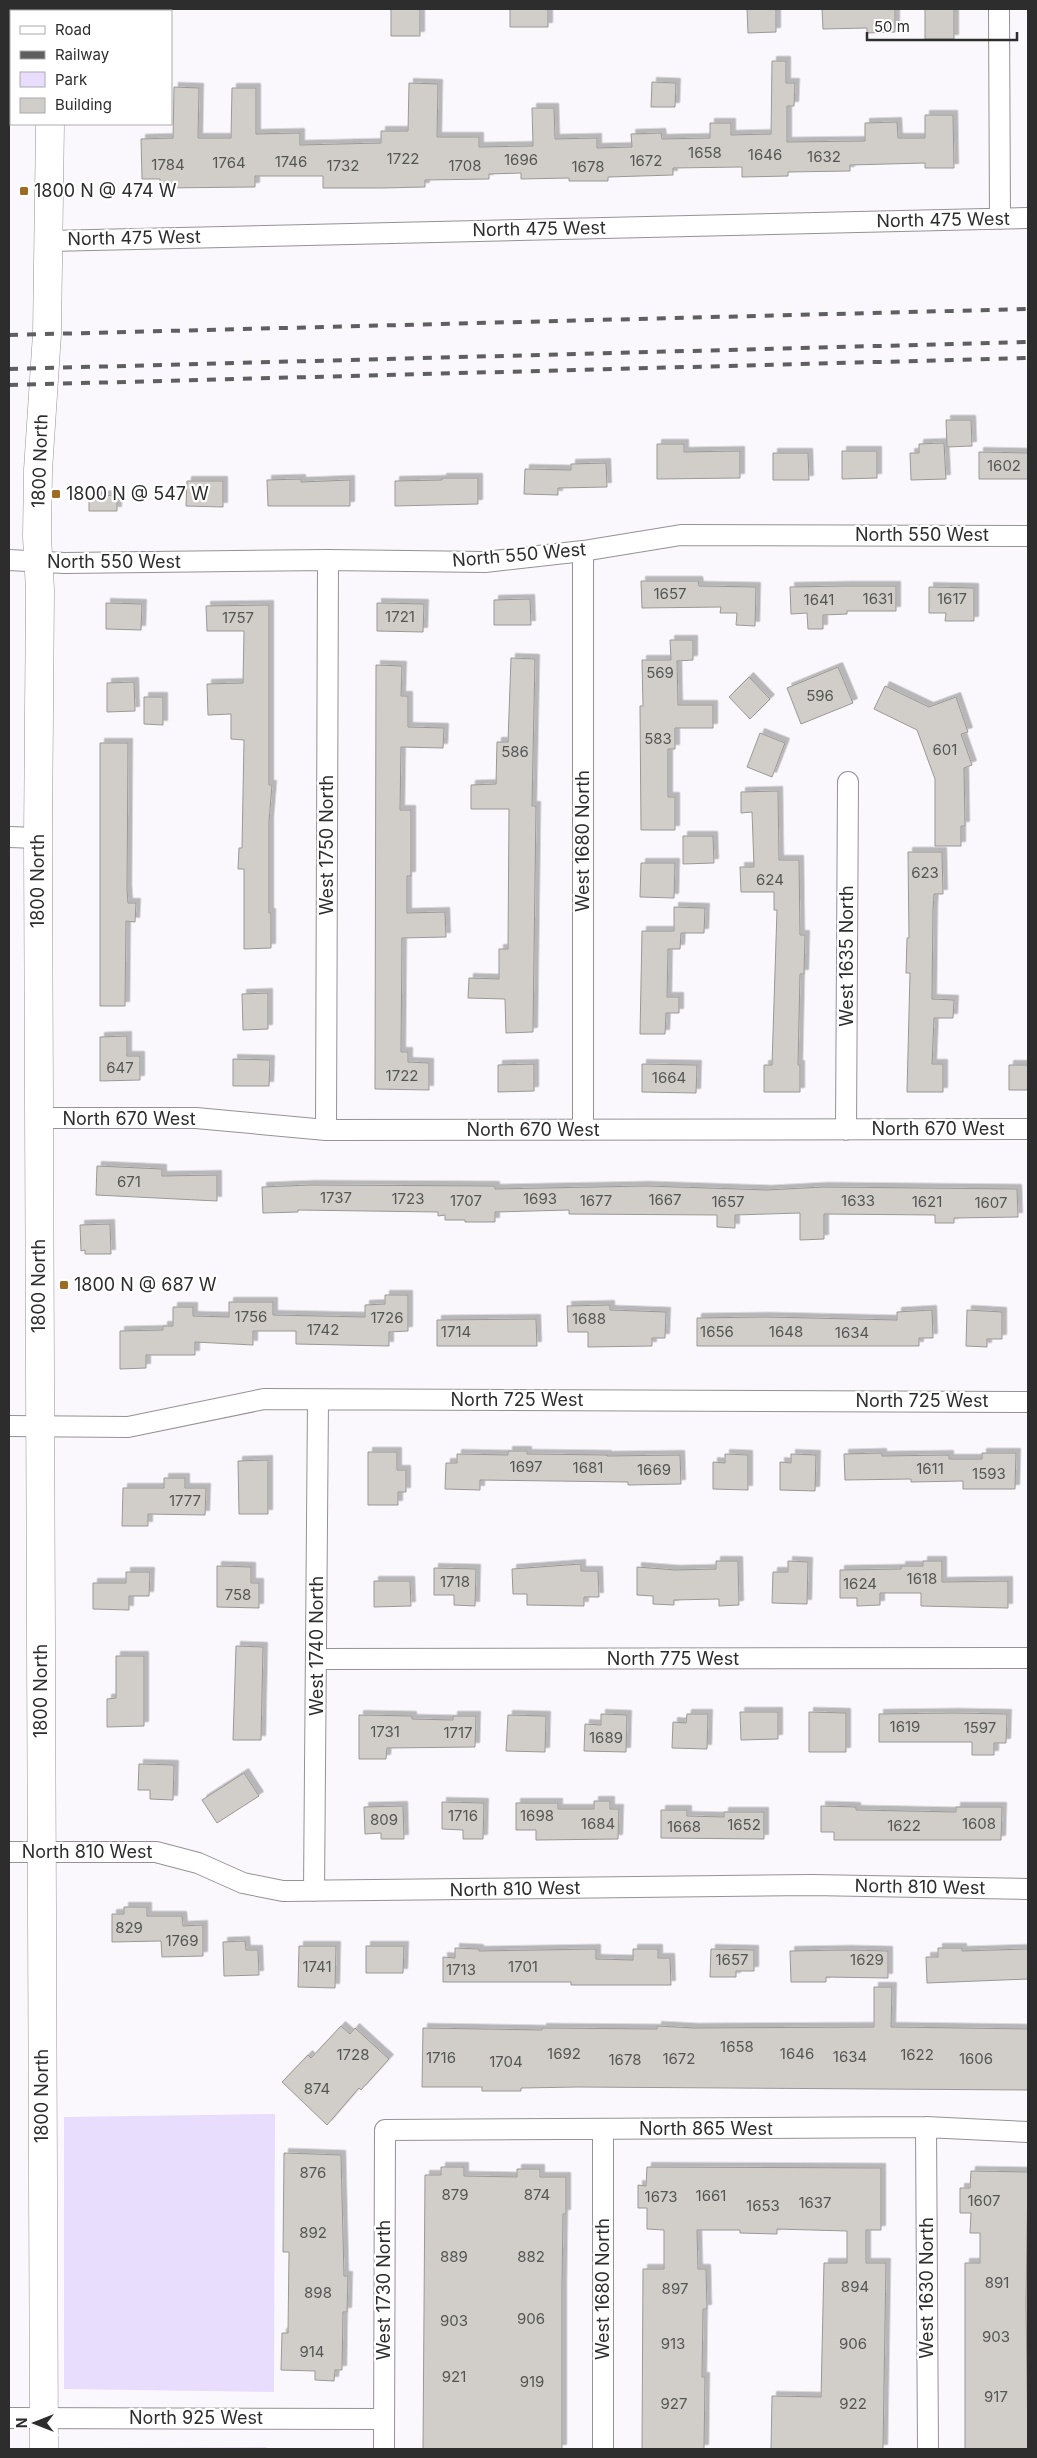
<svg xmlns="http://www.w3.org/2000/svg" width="1037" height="2458" font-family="Inter,sans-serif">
	<defs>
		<filter id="shadow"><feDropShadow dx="4.5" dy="-4.5" stdDeviation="0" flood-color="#0004"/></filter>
	</defs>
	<rect width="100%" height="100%" fill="#faf8fc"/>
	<path fill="#e9ddfd" d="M275,2114L274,2392L64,2389V2117Z
		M267,2447V2449H94L95,2448Z"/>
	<path fill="#d1ceca" stroke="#9b9895" filter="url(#shadow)" d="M391,9H420V36H391Z
		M510,9H548V27H510Z
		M747,9H776V32L748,33Z
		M822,9H895V32L867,33V28L823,29Z
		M925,9H954V39H925Z
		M772,61H786V83H795L794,106H787V142L865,141V123L897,122L898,138H925V115H953L954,168H925V163L850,165V171L788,172V176L742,177V167L673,168V175L608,177V181H569V178L521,179V173L489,174V179L425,180V187L383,188H323V176H255V187L160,188V179H142L141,139L173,138L174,87L199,88L198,138H231L232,88H256V134L300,133V145L381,143V131H408L409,83L438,84L437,137H479V147L533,146L532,108H554L555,139L597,138V148L632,147L631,134L661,133L662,139L710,138V123H731V135L771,134Z
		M652,82L676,83L675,107H651Z
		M946,420H971L972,446L947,447Z
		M944,443L946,479L911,480L910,453H919V444Z
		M657,444H684V452L740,451V478L657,479Z
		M842,451H877V478L842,479Z
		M979,452L1028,453V479H979Z
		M773,453H808L809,480H773Z
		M606,463L607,487L558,488V495L524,494L525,469L571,470V464Z
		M442,478H478V504L395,506V481L442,480Z
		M301,479V482L350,480V506H268L267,480Z
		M187,481H223V507L186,506Z
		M117,495V511H89V496Z
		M641,581H698L699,586L756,587L755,626L736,625L737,613H720L721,607L642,608Z
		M847,586H896V611H847V614L823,615V629H808L807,613L791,614L790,587Z
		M929,587L974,588V621H945L946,613H929Z
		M530,599L531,625H494V600Z
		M106,603L142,604L141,630L106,629Z
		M377,603L424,604L423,632L377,631Z
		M269,605V785H272L269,821V913H271V948L244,949V869H238L239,848H242L244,740L231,739V714L208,715L207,684L243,683L244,631H207L206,606Z
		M670,640H693V660L677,661L678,705H713V728H675V749H668V797H675V830H641L640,706H643L642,660H671Z
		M511,658L535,659L532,806H536L533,1032L506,1033L505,999L468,998L469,978L499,979V949H508L509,809H471V785L496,784L497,742H508Z
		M376,665L402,666L401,696H408V727L444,728L443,748L401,747L400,810H411V876H407V913L445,912L446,937L402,938L401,1052H408V1062L429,1063V1090L375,1089Z
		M838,667L853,703L801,724L787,688Z
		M749,677L770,699L750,719L729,697Z
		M134,682L135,711L107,712V683Z
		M885,686L929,707L956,697L968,732L961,734L972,765L964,768L965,826H961V846H935V779L917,730L874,709Z
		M144,697H163V725L144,724Z
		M760,733L785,743L772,777L747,767Z
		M100,743H128L127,890L128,903H136L135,922L126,921L125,1006H100Z
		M778,791L779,860H799L800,935H805L804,974H800L798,1065H800V1092H764V1065H772L777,910H774V892H741L740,867H754L752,812L741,813V792Z
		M683,836H713L714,863L683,864Z
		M908,852H942L943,894H934L933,909L932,999L954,1000L953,1018H934L932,1064H943V1092H907L910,973H906L907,938H909Z
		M641,863H675L674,898L640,897Z
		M674,907L705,908L704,933H681L680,949H668L667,997H679V1013H666L665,1034H640L642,931H674Z
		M268,993V1029L243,1030L242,994Z
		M127,1036V1056H140V1080L100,1081V1037Z
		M233,1059L270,1060L269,1086H233Z
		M534,1064V1091L498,1092V1065Z
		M642,1064L697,1065L696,1093L642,1092Z
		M1009,1065H1028V1090H1009Z
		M97,1166L162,1169V1176L217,1175V1201L96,1195Z
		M310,1185L495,1186V1189L646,1186L767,1190L823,1187L1017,1189L1018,1217L954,1218V1223H935V1215L824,1214V1239L800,1240V1213L735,1215V1228L717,1227V1215L569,1214V1210L495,1212V1222H465V1220H445V1215L438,1216V1212L298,1210V1212L263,1213L262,1187Z
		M110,1224L111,1254H85V1250L81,1251L80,1225Z
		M385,1295H408V1331L389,1332V1346L296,1344V1331H253V1345L195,1342V1355H146V1368L120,1369V1331L163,1330V1326H173V1307H193V1316L229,1317V1302H273V1315L365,1317V1305L385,1304Z
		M610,1305V1310L666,1312L665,1338H652V1346L588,1347V1332H568L567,1306Z
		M932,1310L933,1338H919V1346H697V1318L766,1317L897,1320V1312Z
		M967,1310L1002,1312V1339H987V1347L966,1346Z
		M536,1319L537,1346H437V1320Z
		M508,1451H527V1454L607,1455V1456L680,1455L681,1484L628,1485V1482L480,1480V1490L445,1489L446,1463H457V1454L508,1455Z
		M368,1452H397V1470H406V1492H398V1505H368Z
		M882,1453V1456L949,1455V1459H982V1453H1016L1015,1489H963V1481L911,1482V1479L845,1480L844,1454Z
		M725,1454L748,1455V1490L713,1489V1462L725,1463Z
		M791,1454L816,1455L815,1491L780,1490V1462L791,1463Z
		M268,1460V1514H239L238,1461Z
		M164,1478H185V1488H206L205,1515L148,1514V1526H122L123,1488H164Z
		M716,1561H738L739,1605L719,1606V1599L674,1600V1605L653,1604V1596L637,1595V1567L675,1570L716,1569Z
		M788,1561L808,1562L807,1604L772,1603L773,1572H788Z
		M923,1561H942V1582L1008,1581V1608L921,1606V1593H880V1605L857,1606V1598H840V1570L901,1569V1566H923Z
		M581,1564V1571H598L599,1597H584V1606L527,1605V1594H513L512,1569Z
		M217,1566L251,1567V1583H259V1608L217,1607Z
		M434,1568L476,1569L475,1606L454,1605V1595H434Z
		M126,1572H150L149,1596H129V1610L93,1609V1583H126Z
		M374,1581H410L411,1606L374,1607Z
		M236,1646L263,1647L261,1740H233Z
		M116,1656H144V1726L107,1727V1699L116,1698Z
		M740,1712H778V1739L741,1740Z
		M809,1712L846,1713V1752H809Z
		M954,1713L1007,1714L1006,1743H994V1755H972V1742H879V1714Z
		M601,1714L627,1715L626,1752L584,1751L585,1724L601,1725Z
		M687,1714H708L707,1749L672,1748L673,1722L686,1723Z
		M359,1715L412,1716V1719L453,1720V1716H476L475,1747L387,1748L386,1759H359Z
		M508,1715L546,1716L545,1752L506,1751Z
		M139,1764L174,1765L173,1800L150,1799V1790H138Z
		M244,1773L259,1796L217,1823L202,1800Z
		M594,1801H610V1809H619L618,1839L536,1840V1830H516V1803H558V1809H594Z
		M442,1802L484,1803L483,1839H463V1830L442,1829Z
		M403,1806L404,1839H381V1833L365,1834L364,1807Z
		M821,1806L856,1807V1810L956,1812V1807H1002L1001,1840H834V1832H821Z
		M661,1810H687V1816L724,1817V1812H764V1839L661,1838Z
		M124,1907H147V1916H182L183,1926L203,1925V1956L162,1957L161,1941L112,1942V1914H124Z
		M245,1941L246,1950H258L259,1975L224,1976L223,1942Z
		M299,1946H336L335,1988L298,1987Z
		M366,1946H404L403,1973H366Z
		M455,1948L479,1949V1951L596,1949V1959L633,1960V1949H658V1958H670L671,1985H571V1982H443V1957L455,1958Z
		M938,1948H962V1951L1028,1949V1979L927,1983L926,1957H938Z
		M711,1949L754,1950V1971H736V1977H710Z
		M847,1950L888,1951V1978L826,1977V1982H791L790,1951Z
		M874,1987H892L891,2027L1028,2029V2090L578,2087L521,2088V2091H482V2087H422L423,2028L542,2030V2028L657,2029V2026L694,2028L874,2027Z
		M341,2026L350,2034L355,2028L389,2059L361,2090L359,2088L327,2125L282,2082L308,2055L311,2058Z
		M284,2153L341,2155L344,2276H348L347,2312H343L342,2370H335L334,2381L315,2380V2371L281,2370L282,2333H288L289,2252H283Z
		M441,2167H464V2176L517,2177V2169H540V2177H566V2214H563L562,2284V2449H423L425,2175H441Z
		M647,2167L881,2168V2230H866V2263H886L883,2449H771L772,2396L821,2397L824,2263H847V2231L777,2229V2234L740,2233V2230H697L698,2269H706L707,2309H703L702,2377H705L704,2449H642L643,2269H664V2230L647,2229V2208H638V2185L646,2186Z
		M971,2171L1028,2172L1026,2303L1028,2449H965V2263H980V2233H970L971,2213H960V2188H970Z"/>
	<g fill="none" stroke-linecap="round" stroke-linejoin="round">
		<g stroke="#949296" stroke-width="22">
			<path id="minor" d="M999,9L1000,219
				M49,241L1028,218
				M583,551V1130
				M9,560L64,563L328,560L485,562L583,551L681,535L1028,536
				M9,837L38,838
				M39,1118H196L326,1130L1028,1129
				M326,1130L328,560
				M846,1130L848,782
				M9,1426L128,1427L264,1399L1028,1402
				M317,1659L1028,1658
				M9,1852H156L198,1863L243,1883L283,1891L812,1885L1028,1889
				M314,1891L318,1400
				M926,2127L928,2449
				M603,2129V2449
				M9,2418L384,2419
				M384,2449L385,2130L926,2127L1028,2132"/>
		</g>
		<g stroke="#949296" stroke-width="29">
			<path id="primary" d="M50,11V9
				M44,2449L38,838L40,590L37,537L38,470L47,334L50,124"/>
		</g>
		<use href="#minor" stroke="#fff" stroke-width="20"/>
		<use href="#primary" stroke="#fff" stroke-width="28"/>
		<path stroke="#5f5e60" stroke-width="4" stroke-dasharray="9 9" stroke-linecap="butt" d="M9,335L1028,309
			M9,369L1028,342
			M9,385L1028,358"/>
	</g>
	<g fill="#9e6b22" stroke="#fff" stroke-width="2">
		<rect x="19" y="186" width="10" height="10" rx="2.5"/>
		<rect x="51" y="489" width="10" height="10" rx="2.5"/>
		<rect x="59" y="1280" width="10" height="10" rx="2.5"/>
	</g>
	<g text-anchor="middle" stroke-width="4.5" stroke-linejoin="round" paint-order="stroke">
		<g font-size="15" fill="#565555">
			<text x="705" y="158">1658</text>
			<text x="765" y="160">1646</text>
			<text x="824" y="162">1632</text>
			<text x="403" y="164">1722</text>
			<text x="521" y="165">1696</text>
			<text x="646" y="166">1672</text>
			<text x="291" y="167">1746</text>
			<text x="229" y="168">1764</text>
			<text x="168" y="170">1784</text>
			<text x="343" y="171">1732</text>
			<text x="465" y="171">1708</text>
			<text x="588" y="172">1678</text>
			<text x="1004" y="471">1602</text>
			<text x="670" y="599">1657</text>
			<text x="878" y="604">1631</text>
			<text x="952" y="604">1617</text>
			<text x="819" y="605">1641</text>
			<text x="400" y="622">1721</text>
			<text x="238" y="623">1757</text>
			<text x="660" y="678">569</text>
			<text x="820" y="701">596</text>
			<text x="658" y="744">583</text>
			<text x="945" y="755">601</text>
			<text x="515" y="757">586</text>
			<text x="925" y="878">623</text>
			<text x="770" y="885">624</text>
			<text x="120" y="1073">647</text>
			<text x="402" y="1081">1722</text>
			<text x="669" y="1083">1664</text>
			<text x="129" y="1187">671</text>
			<text x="336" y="1203">1737</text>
			<text x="408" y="1204">1723</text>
			<text x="540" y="1204">1693</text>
			<text x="665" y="1205">1667</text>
			<text x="466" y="1206">1707</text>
			<text x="596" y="1206">1677</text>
			<text x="858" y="1206">1633</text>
			<text x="728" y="1207">1657</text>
			<text x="927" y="1207">1621</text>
			<text x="991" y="1208">1607</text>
			<text x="251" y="1322">1756</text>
			<text x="387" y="1323">1726</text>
			<text x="589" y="1324">1688</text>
			<text x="323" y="1335">1742</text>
			<text x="456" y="1337">1714</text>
			<text x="717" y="1337">1656</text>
			<text x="786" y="1337">1648</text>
			<text x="852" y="1338">1634</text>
			<text x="526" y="1472">1697</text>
			<text x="588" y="1473">1681</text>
			<text x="930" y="1474">1611</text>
			<text x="654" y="1475">1669</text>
			<text x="989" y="1479">1593</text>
			<text x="185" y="1506">1777</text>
			<text x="922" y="1584">1618</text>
			<text x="455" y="1587">1718</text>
			<text x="860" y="1589">1624</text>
			<text x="238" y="1600">758</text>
			<text x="905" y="1732">1619</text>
			<text x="980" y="1733">1597</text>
			<text x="385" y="1737">1731</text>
			<text x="458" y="1738">1717</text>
			<text x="606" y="1743">1689</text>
			<text x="463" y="1821">1716</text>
			<text x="537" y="1821">1698</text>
			<text x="384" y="1825">809</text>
			<text x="598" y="1829">1684</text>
			<text x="979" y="1829">1608</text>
			<text x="744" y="1830">1652</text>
			<text x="904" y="1831">1622</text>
			<text x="684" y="1832">1668</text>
			<text x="129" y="1933">829</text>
			<text x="182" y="1946">1769</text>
			<text x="732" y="1965">1657</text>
			<text x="867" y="1965">1629</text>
			<text x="317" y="1972">1741</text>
			<text x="523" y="1972">1701</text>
			<text x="461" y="1975">1713</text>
			<text x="737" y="2052">1658</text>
			<text x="564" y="2059">1692</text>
			<text x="797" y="2059">1646</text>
			<text x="353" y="2060">1728</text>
			<text x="917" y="2060">1622</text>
			<text x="850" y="2062">1634</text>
			<text x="441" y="2063">1716</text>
			<text x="679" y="2064">1672</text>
			<text x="976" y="2064">1606</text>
			<text x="625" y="2065">1678</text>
			<text x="506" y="2067">1704</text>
			<text x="317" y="2094">874</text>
			<text x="313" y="2178">876</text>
			<text x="455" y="2200">879</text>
			<text x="537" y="2200">874</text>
			<text x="711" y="2201">1661</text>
			<text x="661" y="2202">1673</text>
			<text x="984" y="2206">1607</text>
			<text x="815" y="2208">1637</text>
			<text x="763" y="2211">1653</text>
			<text x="313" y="2238">892</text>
			<text x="454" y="2262">889</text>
			<text x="531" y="2262">882</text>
			<text x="997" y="2288">891</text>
			<text x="855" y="2292">894</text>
			<text x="675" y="2294">897</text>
			<text x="318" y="2298">898</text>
			<text x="531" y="2324">906</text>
			<text x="454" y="2326">903</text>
			<text x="996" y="2342">903</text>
			<text x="673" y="2349">913</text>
			<text x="853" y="2349">906</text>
			<text x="312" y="2357">914</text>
			<text x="454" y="2382">921</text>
			<text x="532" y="2387">919</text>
			<text x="996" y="2402">917</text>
			<text x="674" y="2409">927</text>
			<text x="853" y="2409">922</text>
		</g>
		<g font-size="18" fill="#2d2d2e" stroke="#fff" text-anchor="start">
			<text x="34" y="197">1800 N @ 474 W</text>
			<text x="66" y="500">1800 N @ 547 W</text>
			<text x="74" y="1291">1800 N @ 687 W</text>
		</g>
		<g font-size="18" fill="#2d2d2e" stroke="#fff">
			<text transform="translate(943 220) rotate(-1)" y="6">North 475 West</text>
			<text transform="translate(539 229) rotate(-1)" y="6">North 475 West</text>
			<text transform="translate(134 238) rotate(-1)" y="6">North 475 West</text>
			<text transform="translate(40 461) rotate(-88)" y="6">1800 North</text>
			<text x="922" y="541">North 550 West</text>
			<text transform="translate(519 555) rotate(-5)" y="6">North 550 West</text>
			<text x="114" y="568">North 550 West</text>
			<text transform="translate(583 841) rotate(-90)" y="6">West 1680 North</text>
			<text transform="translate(327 845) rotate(-90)" y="6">West 1750 North</text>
			<text transform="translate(38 881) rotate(-90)" y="6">1800 North</text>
			<text transform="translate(847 956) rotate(-90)" y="6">West 1635 North</text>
			<text x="129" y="1125">North 670 West</text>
			<text x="938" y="1135">North 670 West</text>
			<text x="533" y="1136">North 670 West</text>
			<text transform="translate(39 1286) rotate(-90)" y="6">1800 North</text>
			<text x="517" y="1406">North 725 West</text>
			<text x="922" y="1407">North 725 West</text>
			<text transform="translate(317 1646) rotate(-90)" y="6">West 1740 North</text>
			<text x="673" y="1665">North 775 West</text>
			<text transform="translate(41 1691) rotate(-90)" y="6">1800 North</text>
			<text x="87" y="1858">North 810 West</text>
			<text transform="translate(920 1887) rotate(1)" y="6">North 810 West</text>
			<text transform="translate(515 1889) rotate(-1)" y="6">North 810 West</text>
			<text transform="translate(42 2096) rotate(-90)" y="6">1800 North</text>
			<text x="706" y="2135">North 865 West</text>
			<text transform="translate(927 2288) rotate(-90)" y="6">West 1630 North</text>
			<text transform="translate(603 2289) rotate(-90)" y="6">West 1680 North</text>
			<text transform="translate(384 2290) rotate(-90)" y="6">West 1730 North</text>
			<text x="196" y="2424">North 925 West</text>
		</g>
	</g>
	<rect width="1037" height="2458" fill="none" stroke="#2d2d2e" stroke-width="20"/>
	<rect x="10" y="10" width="162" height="115" fill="#ffffff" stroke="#ababab"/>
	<rect x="20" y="26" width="25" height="8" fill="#ffffff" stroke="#ababab"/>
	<text x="55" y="35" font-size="15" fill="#2d2d2e">Road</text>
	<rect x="20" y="51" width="25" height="8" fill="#5f5e60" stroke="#ababab"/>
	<text x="55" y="60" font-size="15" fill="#2d2d2e">Railway</text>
	<rect x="20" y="72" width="25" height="15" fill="#e9ddfd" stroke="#ababab"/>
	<text x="55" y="85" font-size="15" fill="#2d2d2e">Park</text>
	<rect x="20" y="98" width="25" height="15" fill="#d1ceca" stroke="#ababab"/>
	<text x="55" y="110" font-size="15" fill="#2d2d2e">Building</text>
	<g transform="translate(35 2423) rotate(270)" stroke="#ffffff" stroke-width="4" paint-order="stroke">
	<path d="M0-4L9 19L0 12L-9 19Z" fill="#2d2d2e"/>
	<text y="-8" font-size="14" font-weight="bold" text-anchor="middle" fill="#2d2d2e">N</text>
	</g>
	<path d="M867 32v8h150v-8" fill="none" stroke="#2d2d2e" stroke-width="2.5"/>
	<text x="874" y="32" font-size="15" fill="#2d2d2e" stroke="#ffffff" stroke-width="4" paint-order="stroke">50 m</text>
</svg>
